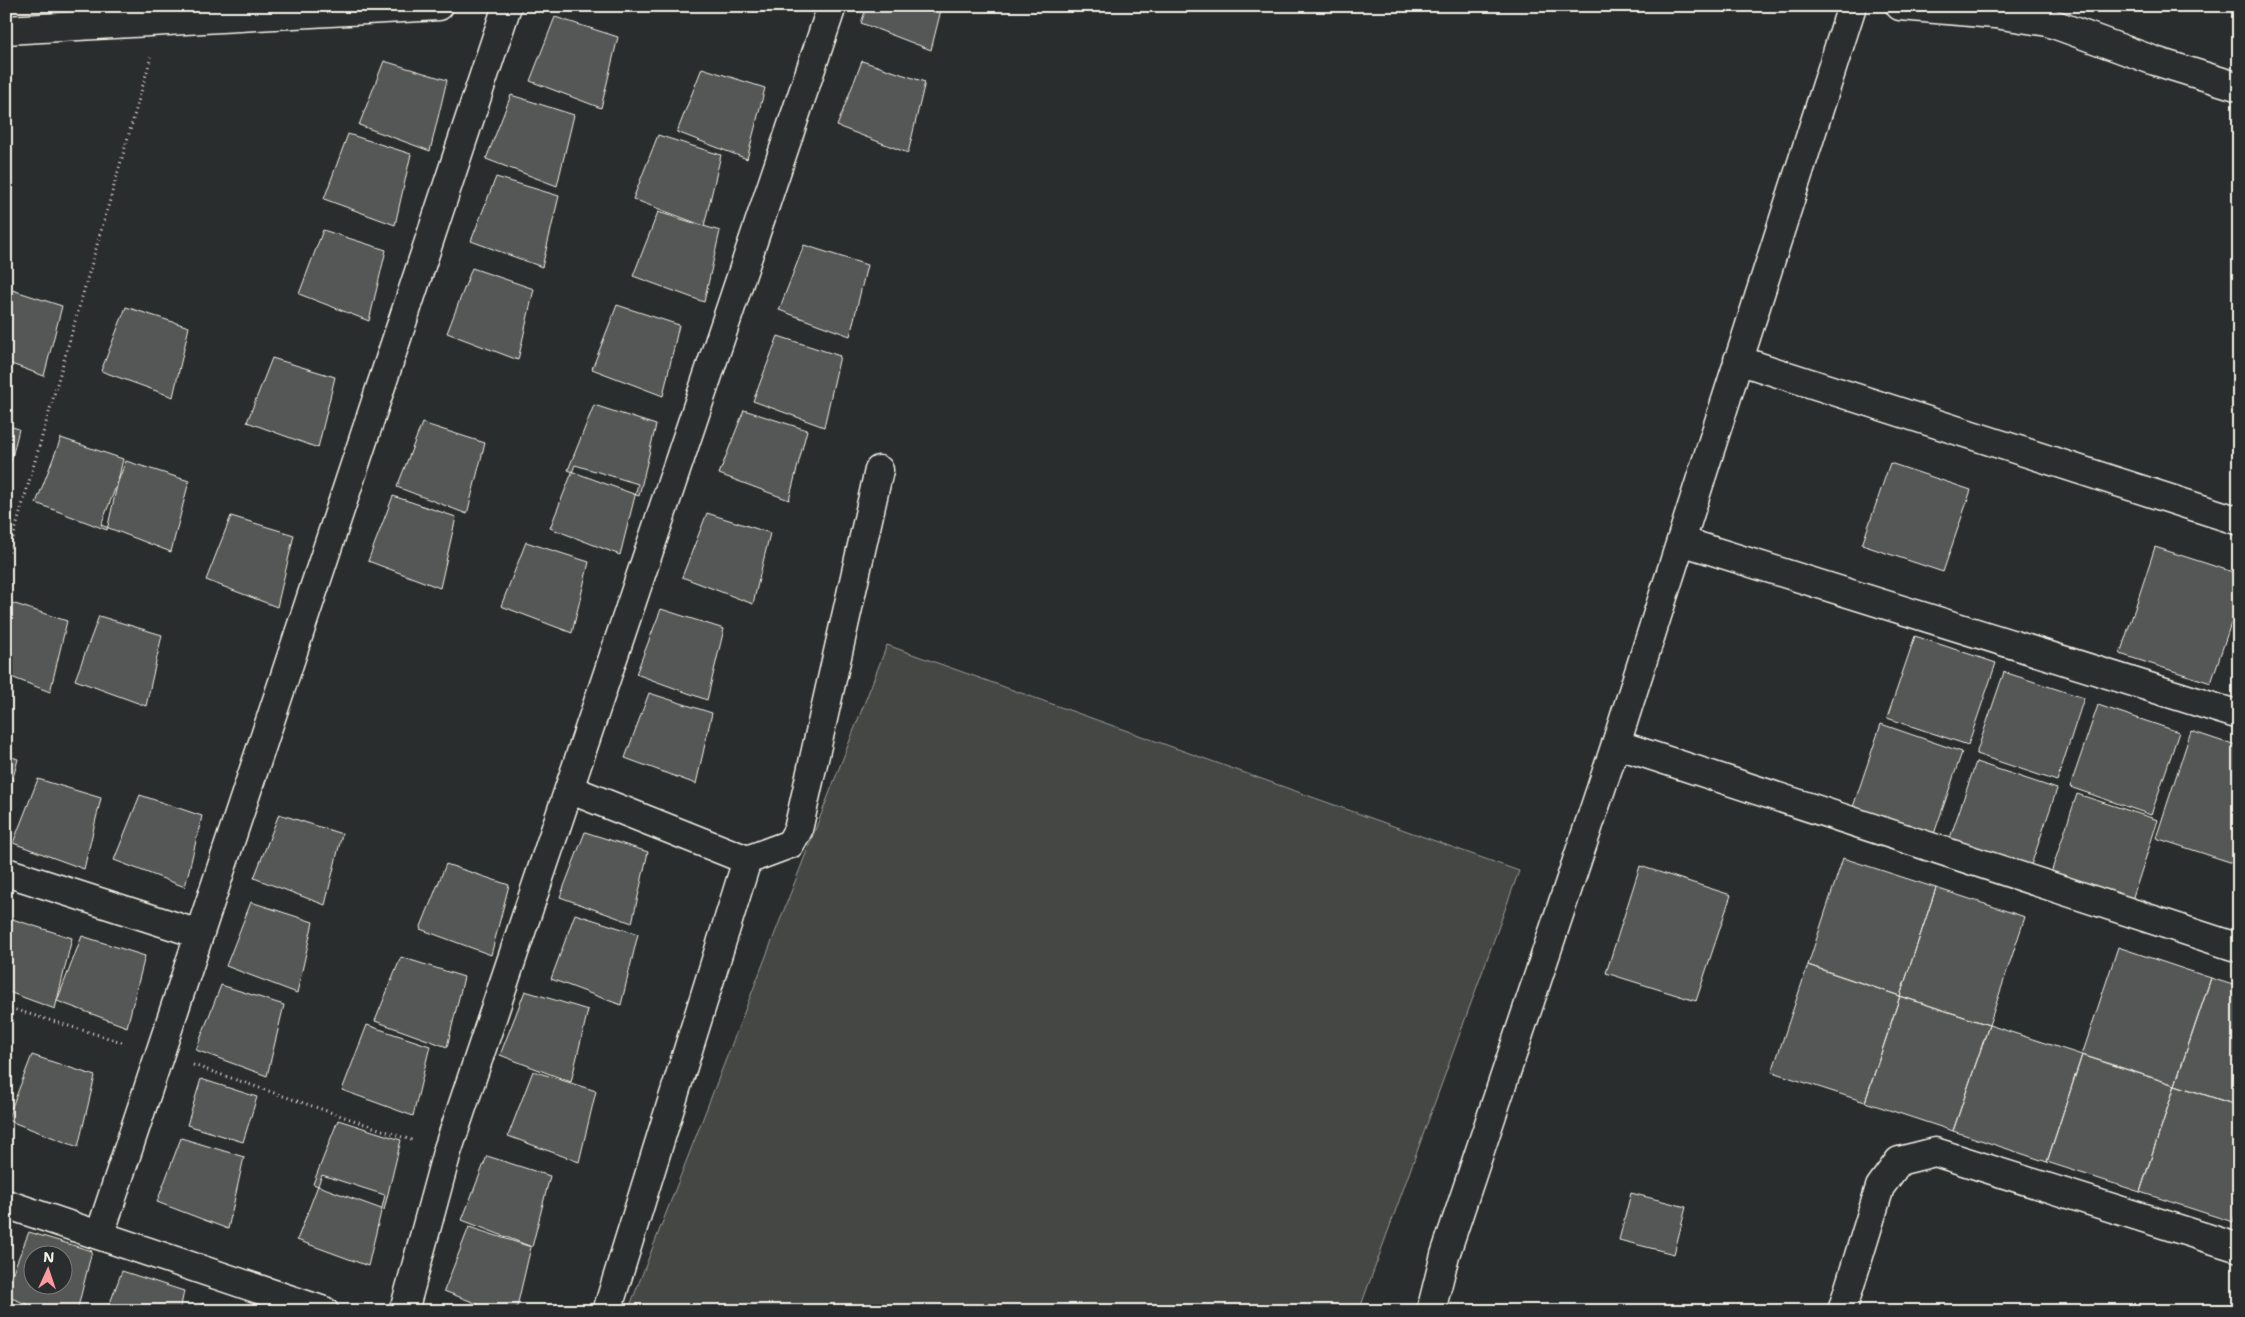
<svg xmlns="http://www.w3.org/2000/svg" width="2245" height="1317" font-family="'Shantell Sans',sans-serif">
	<rect width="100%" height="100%" fill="#2a2d2e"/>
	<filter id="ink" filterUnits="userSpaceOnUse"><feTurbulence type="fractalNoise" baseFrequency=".02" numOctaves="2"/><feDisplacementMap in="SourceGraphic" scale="10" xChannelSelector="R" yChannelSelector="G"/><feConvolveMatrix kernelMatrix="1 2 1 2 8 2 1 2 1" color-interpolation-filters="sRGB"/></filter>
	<g filter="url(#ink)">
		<path fill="#444645" stroke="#9c9c96" d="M887,645L1519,871L1359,1311H628Z"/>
		<path fill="#555756" stroke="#f4f1e8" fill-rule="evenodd" d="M867,6H942L931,50L861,23Z
			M555,17L618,37L601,108L530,81Z
			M384,61L447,80L430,151L359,125Z
			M862,61L925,82L908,153L837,126Z
			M702,68L765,88L747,159L677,132Z
			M511,95L574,115L557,186L486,159Z
			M348,134L411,154L395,225L324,199Z
			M658,135L721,155L704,226L633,199Z
			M496,177L559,196L542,267L471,241Z
			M658,212L720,231L704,302L633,276Z
			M323,230L386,250L369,321L299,294Z
			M804,245L867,265L850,336L779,310Z
			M472,268L534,289L518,360L447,333Z
			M6,288L62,306L44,376L6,362Z
			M617,305L679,325L663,396L592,369Z
			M126,307L189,327L173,397L101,371Z
			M778,336L840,356L824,427L753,401Z
			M272,358L335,377L318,448L247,422Z
			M594,405L656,425L639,496L568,470Z
			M744,410L807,430L789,500L719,474Z
			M422,423L485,443L467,514L397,487Z
			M6,425L19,429L6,482Z
			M61,438L123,459L107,530L36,503Z
			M126,461L189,481L171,552L101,525Z
			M1890,463L1971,490L1943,572L1862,545Z
			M575,465L638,484L620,555L550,528Z
			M393,496L456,517L440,588L368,561Z
			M707,513L770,533L753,604L682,577Z
			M231,516L294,535L277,607L206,580Z
			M526,542L589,562L572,633L501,606Z
			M2155,547L2239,574V599L2211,683L2120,654Z
			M6,601L67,621L50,692L6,675Z
			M661,609L724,629L707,700L636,674Z
			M99,616L162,635L146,706L75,680Z
			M1915,636L1996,663L1968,745L1887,718Z
			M2004,672L2084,698L2057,781L1976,754Z
			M649,693L712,713L696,784L625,758Z
			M2098,705L2179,732L2151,815L2070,787Z
			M1881,724L1962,752L1934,834L1853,807Z
			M2191,731L2239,747V865L2156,838Z
			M6,755L18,759L6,805Z
			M1976,762L2057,789L2029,871L1948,844Z
			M38,779L101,798L84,869L13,843Z
			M2077,794L2158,820L2131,903L2050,876Z
			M140,795L202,816L185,887L114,860Z
			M279,814L342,834L325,905L254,878Z
			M585,832L648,852L632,923L560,897Z
			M1843,858L1936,888L1900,996L1808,965Z
			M446,864L509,885L491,955L420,929Z
			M1640,866L1731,895L1696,1001L1606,973Z
			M1936,888L2025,917L1989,1025L1900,996Z
			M251,902L313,922L297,993L226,966Z
			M575,914L638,934L621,1005L551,979Z
			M9,918L72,938L55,1009L6,991V926Z
			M82,936L145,956L127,1027L57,1001Z
			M2118,947L2211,978L2175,1085L2082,1055Z
			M401,957L464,977L447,1047L375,1021Z
			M1808,965L1900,996L1865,1102L1772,1072Z
			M2211,978L2239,987V1106L2175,1085Z
			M221,985L284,1005L267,1076L196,1050Z
			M525,991L588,1010L571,1082L500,1055Z
			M1900,996L1989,1025L1953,1131L1865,1102Z
			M367,1025L430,1046L413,1116L342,1090Z
			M1989,1025L2082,1055L2047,1162L1953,1131Z
			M32,1055L95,1076L78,1147L7,1120Z
			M2082,1055L2175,1085L2140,1192L2047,1162Z
			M533,1071L596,1091L579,1162L508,1136Z
			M201,1079L257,1097L243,1142L187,1125Z
			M2175,1085L2239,1106V1203L2233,1222L2140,1192Z
			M338,1120L401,1140L384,1210L313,1184Z
			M181,1138L244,1157L228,1229L157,1202Z
			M487,1156L550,1176L532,1247L462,1220Z
			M322,1175L385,1195L368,1266L297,1240Z
			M1631,1193L1686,1207L1674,1254L1619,1240Z
			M469,1227L531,1247L516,1311H496L444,1291Z
			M29,1232L92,1251L77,1311H44L6,1296V1289ZM32,1254H62V1284H32Z
			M122,1271L184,1291L180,1311H107Z
			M202,1303L228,1311H199Z"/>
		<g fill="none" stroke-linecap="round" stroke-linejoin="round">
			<g stroke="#f4f1e8" stroke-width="31">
				<path id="minor" d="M1900,6L1995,14L2048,22L2155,61L2239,87
					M6,30L439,6
					M1738,360L2239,521
					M1681,541L2239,715
					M1616,744L2239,948
					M569,789L747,860L790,844L798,830L879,470
					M6,872L199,934
					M6,1204L324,1311
					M100,1234L507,6
					M402,1311L405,1307L447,1152L832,6
					M607,1311L747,860
					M1431,1311L1445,1255L1616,744L1852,6
					M1842,1311L1880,1187L1899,1161L1935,1152L2239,1248"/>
			</g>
			<path stroke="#f4f1e8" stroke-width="3" stroke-dasharray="1 4" stroke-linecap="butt" d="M6,562L151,57
				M6,1007L125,1043
				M193,1065L414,1141"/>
			<use href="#minor" stroke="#2a2d2e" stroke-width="28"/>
		</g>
	</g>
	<rect width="2245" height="1317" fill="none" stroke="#2a2d2e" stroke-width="25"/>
	<rect x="12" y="12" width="2220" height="1292" fill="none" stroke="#f4f1e8" stroke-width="2" filter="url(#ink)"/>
	<g transform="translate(48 1270) rotate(3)"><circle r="24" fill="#2a2d2e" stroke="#7b7b78"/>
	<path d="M0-4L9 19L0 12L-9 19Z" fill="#ff9aa2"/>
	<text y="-8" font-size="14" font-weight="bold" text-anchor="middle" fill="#f4f1e8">N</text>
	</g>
</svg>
